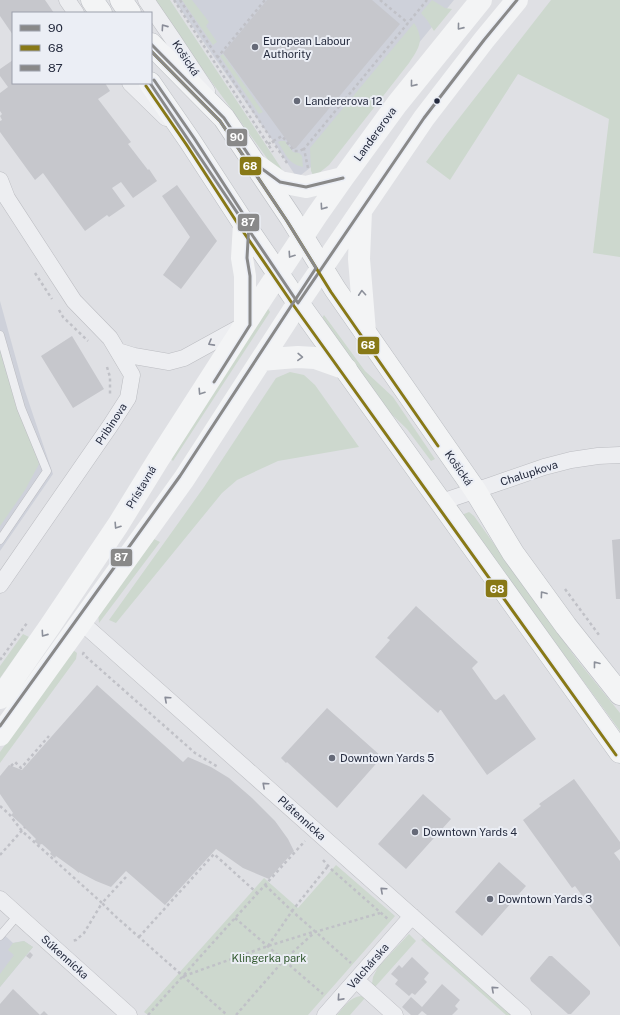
<svg xmlns="http://www.w3.org/2000/svg" width="620" height="1015" font-family="'Public Sans',sans-serif">
	<rect width="100%" height="100%" fill="#dfe0e4"/>
	<path fill="#ced1da" d="M174,0H454L328,154L297,178L273,141Z
		M0,301L24,388L53,474L0,551Z
		M0,931L13,943L24,941L33,947L0,987Z"/>
	<path fill="#cdd8ce" d="M152,0H170L285,174L269,161Z
		M182,0H192L209,22L206,26L217,42L213,45Z
		M432,0L445,8L452,9L434,31L427,20L421,13Z
		M551,0H620V257L593,253L609,119L518,74L450,180L426,162L446,135Z
		M414,23C425,40 419,48 409,63L329,165L314,177L311,171L310,148Z
		M223,54L263,112L259,114L220,56Z
		M280,141H285L293,152L299,153L302,156L303,167C288,164 286,154 278,142Z
		M267,307L270,312L173,461L170,458Z
		M324,315L365,371L393,397L435,459L431,461L407,429L384,407L321,320Z
		M0,351L5,369L39,464L25,490L0,526Z
		M290,372L304,375L315,385L359,447L278,461L237,480L222,493L116,623L109,620L204,487L276,378Z
		M469,512L474,516L578,661L620,713V731L463,517L464,514Z
		M154,539L160,542L99,623L98,613Z
		M23,634L29,637L0,678V666Z
		M73,650L77,653L76,659L0,763V752Z
		M336,865L395,916L308,1015H148L144,1012L264,878L298,908Z
		M409,934L416,941L375,987L372,984L373,977L378,967Z
		M425,936L513,1015H506L421,940Z
		M24,941L33,947L0,987V974L14,955L8,950L13,943Z
		M361,996L365,998L350,1015H337C344,1007 350,997 361,996Z"/>
	<path fill="#c6c7cc" d="M0,0H45L54,13H13V35L0,16Z
		M267,0H372L400,24L296,148L294,149H293L223,53Z
		M13,60V83H105L110,91L98,99L131,142L128,144L148,170L149,169L157,181L133,198L121,182L112,188L125,206L109,217L107,215L85,231L43,173L35,180L0,132V121L2,120L0,116L2,114L0,111V93L8,87L0,76V69Z
		M177,185L217,241L181,289L163,275L190,237L162,196Z
		M72,336L104,389L73,408L41,356Z
		M620,539V599H616L612,540Z
		M416,606L478,662L472,668L494,699L496,700L504,694L536,739L487,775L441,710H440L438,713L375,657L390,640L387,638Z
		M97,685L183,762L188,757L211,767L229,778L252,798L275,821L288,839L294,851L269,879L243,868L216,849L165,905L126,871L111,887L96,881L79,872V873L74,869L56,856L55,858L50,854L51,852L42,844L39,845L34,841L36,839L21,824L11,815L13,813L0,794V776L9,765L22,770Z
		M327,708L382,757L337,808L287,762L286,763L281,758Z
		M574,779L620,842V849L614,853L620,861V947L575,886L572,888L523,820L541,806L539,804Z
		M423,794L451,819L406,869L378,844Z
		M499,862L526,886L482,936L455,912Z
		M30,952L33,955L30,959L26,956Z
		M549,956H552L590,991V994L571,1014H568L531,981L530,978Z
		M412,957L429,973L424,979L427,982L415,995L412,993L409,996L395,984L398,980L391,974L399,965L402,968Z
		M442,984L460,1000L455,1006L458,1009L452,1015H427L422,1011L418,1015H411L402,1007L411,997L422,1007Z
		M13,989L40,1015L44,1011L48,1015H0V1004Z"/>
	<g fill="none" stroke-linecap="round" stroke-linejoin="round">
		<g stroke="#bcbdc2" stroke-width="9">
			<path id="lane" d="M0,335L21,408L47,471L0,540
				M0,936L18,915"/>
		</g>
		<g stroke="#bcbdc2" stroke-width="17">
			<path id="street" d="M67,0L76,13
				M146,0L172,38L207,91
				M130,83L166,118
				M0,180L7,198L74,301L110,338L132,375L128,398L110,426L0,585
				M118,351L134,356L169,362L184,358L244,325
				M441,502L492,485L544,467L571,460L598,456L620,455
				M81,622L523,1015
				M0,899L129,1015
				M356,980L395,1015
				M325,1015L412,916"/>
		</g>
		<g stroke="#babdc2" stroke-width="23">
			<path id="primary" d="M92,0L101,13
				M121,0L130,13
				M151,44L224,118L291,218L335,289L475,490L513,553L566,626L620,694
				M150,83L190,141L244,224L298,303L620,752"/>
		</g>
		<path stroke="#c0c1c7" stroke-width="2.5" stroke-dasharray="3 3" stroke-linecap="butt" d="M174,0L273,152
			M180,0L287,163
			M380,0L408,23
			M217,58L265,0
			M268,144L282,136L294,151H299L304,149
			M308,168L304,149L427,0
			M35,273L52,299
			M59,310L63,317L88,341
			M107,367L110,377V396
			M565,589L599,635
			M84,652L83,654L195,753L218,767
			M0,660L27,623
			M11,766L15,762L21,768L49,736
			M0,806L9,814L22,831L102,903L84,933L76,940L71,941
			M0,855L25,827
			M323,860L331,869L389,920
			M126,877L102,903L114,915L227,1015
			M265,885L292,911L351,963
			M235,918L323,994
			M139,937L214,854L257,893
			M268,946L292,911L328,866
			M184,976L268,946L313,932
			M148,1015L235,918L305,841
			M236,1015L284,960L315,932L380,913"/>
		<use href="#lane" stroke="#edeef1" stroke-width="8"/>
		<use href="#street" stroke="#edeef1" stroke-width="16"/>
		<path stroke="#f3f4f5" stroke-width="22" d="M255,164L280,182L306,187L343,178
			M361,211L359,259L365,332
			M244,224L242,258L245,276V324
			M261,360L284,358L298,357L315,358L346,369
			M0,698L50,626L118,525L158,460L264,295L317,215L343,178L397,104L481,0
			M0,735L184,479L298,303L424,118L484,40L517,0"/>
		<use href="#primary" stroke="#f3f4f5" stroke-width="22"/>
		<g stroke="#ebeef5" stroke-width="6">
			<path id="bus-1" d="M151,44L224,118L254,163L280,182L306,187L343,178
				M150,83L298,303
				M298,303L424,118L484,40L517,0"/>
		</g>
		<g stroke="#ebeef5" stroke-width="6">
			<path id="bus-2" d="M151,51L220,121L287,221L331,292L438,446
				M146,86L186,144L240,227L294,306L616,755"/>
		</g>
		<g stroke="#ebeef5" stroke-width="6">
			<path id="bus-3" d="M154,80L194,138L249,223L247,258L250,276V325L214,382
				M0,726L180,476L316,268L287,221L220,121L151,51"/>
		</g>
		<use href="#bus-1" stroke="#898989" stroke-width="3"/>
		<use href="#bus-2" stroke="#887917" stroke-width="3"/>
		<use href="#bus-3" stroke="#898989" stroke-width="3"/>
	</g>
	<defs><path id="oneway-chevron" d="M-2-3.5L2.5 0L-2 3.5" fill="none" stroke-width="1.6" stroke-linecap="round" stroke-linejoin="round"/></defs>
	<g stroke="#898c98">
		<use href="#oneway-chevron" transform="translate(164 27) rotate(-125)"/>
		<use href="#oneway-chevron" transform="translate(211 343) rotate(151)"/>
		<use href="#oneway-chevron" transform="translate(167 699) rotate(-138)"/>
		<use href="#oneway-chevron" transform="translate(265 785) rotate(-138)"/>
		<use href="#oneway-chevron" transform="translate(383 890) rotate(-138)"/>
		<use href="#oneway-chevron" transform="translate(494 989) rotate(-138)"/>
		<use href="#oneway-chevron" transform="translate(340 998) rotate(132)"/>
	</g>
	<g stroke="#8c909a">
		<use href="#oneway-chevron" transform="translate(460 27) rotate(129)"/>
		<use href="#oneway-chevron" transform="translate(413 84) rotate(129)"/>
		<use href="#oneway-chevron" transform="translate(323 207) rotate(125)"/>
		<use href="#oneway-chevron" transform="translate(291 255) rotate(124)"/>
		<use href="#oneway-chevron" transform="translate(362 293) rotate(-94)"/>
		<use href="#oneway-chevron" transform="translate(300 357) rotate(2)"/>
		<use href="#oneway-chevron" transform="translate(201 392) rotate(123)"/>
		<use href="#oneway-chevron" transform="translate(117 526) rotate(123)"/>
		<use href="#oneway-chevron" transform="translate(543 594) rotate(-126)"/>
		<use href="#oneway-chevron" transform="translate(44 634) rotate(125)"/>
		<use href="#oneway-chevron" transform="translate(596 664) rotate(-128)"/>
	</g>
	<g fill="#666a78" stroke="#ebeef5" stroke-width="1.5">
		<circle cx="255" cy="47" r="4"/>
		<circle cx="297" cy="101" r="4"/>
		<circle cx="332" cy="758" r="4"/>
		<circle cx="415" cy="832" r="4"/>
		<circle cx="490" cy="899" r="4"/>
	</g>
	<circle fill="#252b3e" stroke="#ebeef5" stroke-width="1.5" cx="437" cy="101" r="3.5"/>
	<g text-anchor="middle" stroke-width="4" stroke-linejoin="round" paint-order="stroke">
		<g font-size="11" fill="#252b3e" stroke="#ebeef5" text-anchor="start">
			<text x="263" y="45">European Labour<tspan x="263" dy="13">Authority</tspan></text>
			<text x="305" y="105">Landererova 12</text>
			<text x="340" y="762">Downtown Yards 5</text>
			<text x="423" y="836">Downtown Yards 4</text>
			<text x="498" y="903">Downtown Yards 3</text>
		</g>
		<g font-size="11" fill="#252b3e" stroke="#ebeef5">
			<text transform="translate(186 58) rotate(57)" y="4">Košická</text>
			<text transform="translate(375 134) rotate(-54)" y="4">Landererova</text>
			<text transform="translate(111 424) rotate(-57)" y="4">Pribinova</text>
			<text transform="translate(459 468) rotate(55)" y="4">Košická</text>
			<text transform="translate(529 473) rotate(-18)" y="4">Chalupkova</text>
			<text transform="translate(141 487) rotate(-59)" y="4">Prístavná</text>
			<text transform="translate(302 818) rotate(42)" y="4">Plátennícka</text>
			<text transform="translate(65 957) rotate(42)" y="4">Súkennícka</text>
			<text transform="translate(368 966) rotate(-49)" y="4">Valchárska</text>
		</g>
		<g font-size="11" fill="#345b31" stroke="#ebeef5">
			<text x="269" y="962">Klingerka park</text>
		</g>
	</g>
	<g stroke="#ebeef5" stroke-width="1.5">
		<rect x="226" y="128" width="22" height="19" rx="4" fill="#898989"/>
		<rect x="239" y="156" width="23" height="20" rx="4" fill="#887917"/>
		<rect x="237" y="213" width="23" height="19" rx="4" fill="#898989"/>
		<rect x="357" y="336" width="23" height="19" rx="4" fill="#887917"/>
		<rect x="110" y="548" width="23" height="19" rx="4" fill="#898989"/>
		<rect x="485" y="579" width="23" height="19" rx="4" fill="#887917"/>
	</g>
	<g font-size="11" text-anchor="middle" font-weight="bold" fill="#fff">
		<text x="237" y="141">90</text>
		<text x="250" y="170">68</text>
		<text x="248" y="226">87</text>
		<text x="368" y="349">68</text>
		<text x="121" y="561">87</text>
		<text x="497" y="593">68</text>
	</g>
	<rect x="12" y="12" width="140" height="72" fill="#ebeef5" stroke="#9ca0ac"/>
	<rect x="20" y="25" width="20" height="6" fill="#898989" stroke="#9ca0ac"/>
	<text x="48" y="32" font-size="12" fill="#252b3e">90</text>
	<rect x="20" y="45" width="20" height="6" fill="#887917" stroke="#9ca0ac"/>
	<text x="48" y="52" font-size="12" fill="#252b3e">68</text>
	<rect x="20" y="65" width="20" height="6" fill="#898989" stroke="#9ca0ac"/>
	<text x="48" y="72" font-size="12" fill="#252b3e">87</text>
</svg>
